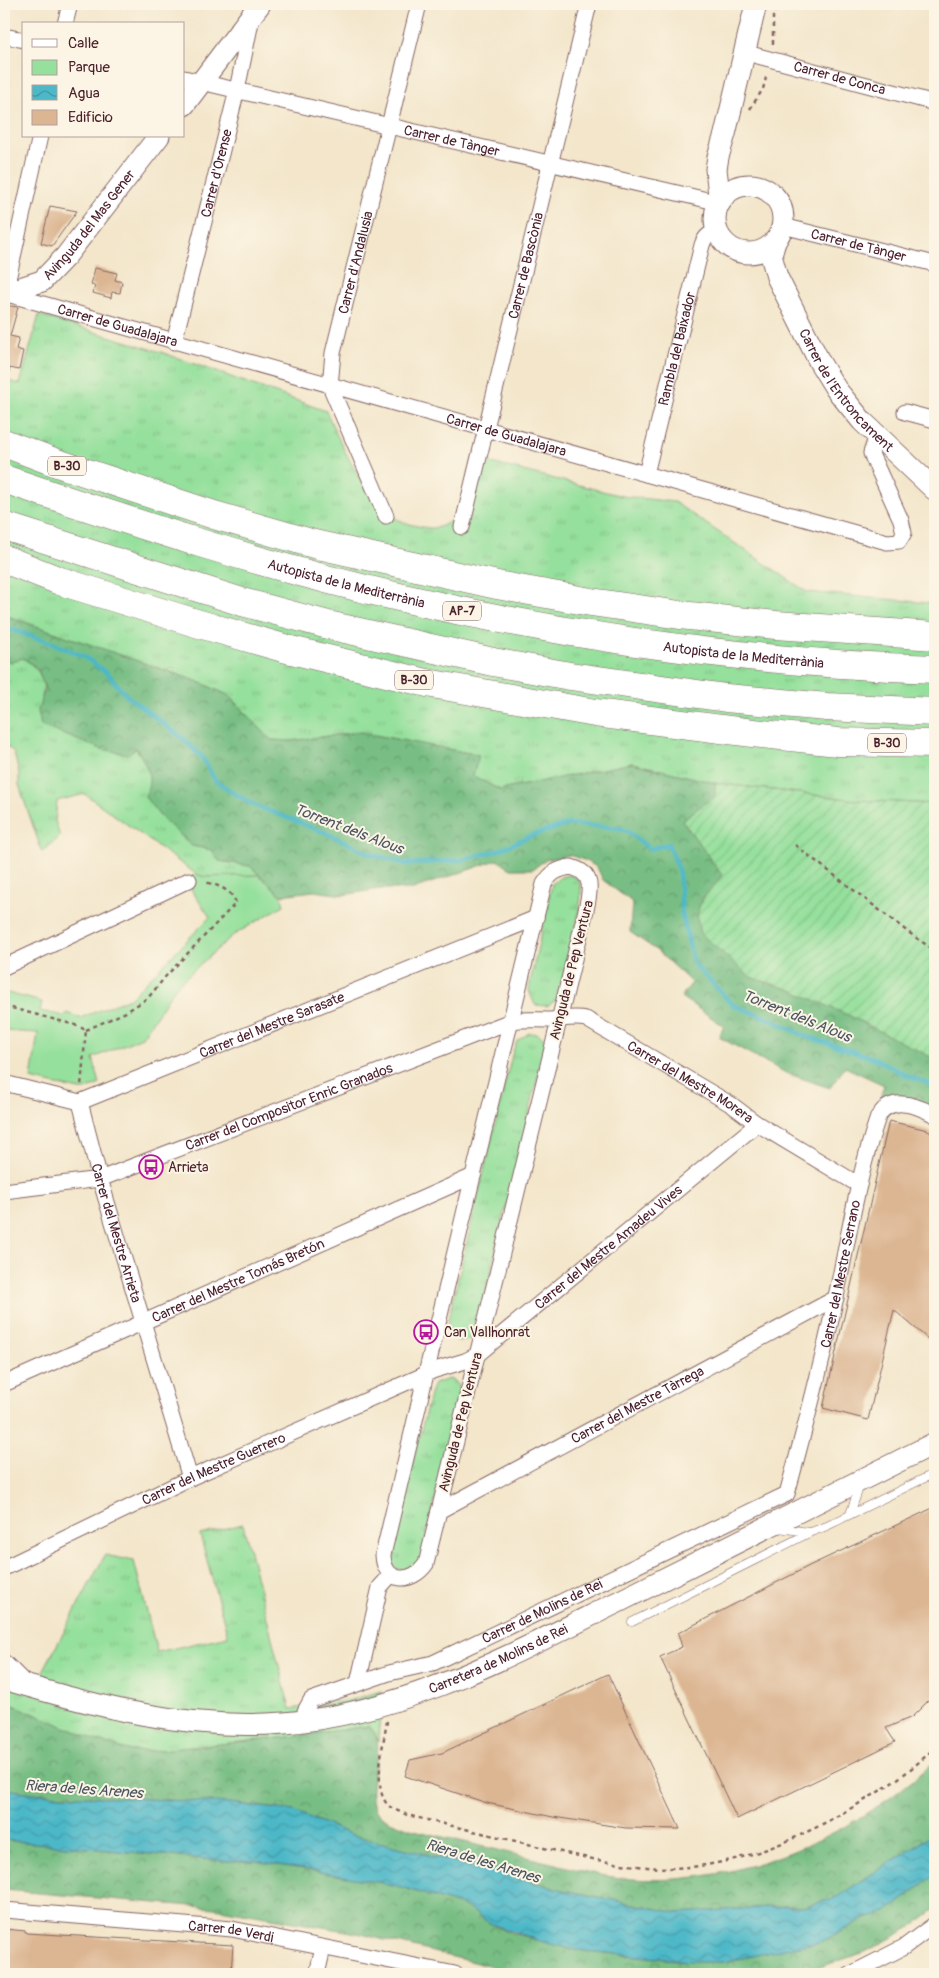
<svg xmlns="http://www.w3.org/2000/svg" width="939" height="1978" font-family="Pangolin,sans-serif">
	<defs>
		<pattern id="grass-tufts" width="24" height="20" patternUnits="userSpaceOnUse" patternTransform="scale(1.25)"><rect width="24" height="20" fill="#95e09c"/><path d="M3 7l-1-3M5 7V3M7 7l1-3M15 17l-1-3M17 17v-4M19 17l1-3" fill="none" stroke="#82c087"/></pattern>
		<pattern id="forest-crowns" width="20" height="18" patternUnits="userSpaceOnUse" patternTransform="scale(1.25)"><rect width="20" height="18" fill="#78be84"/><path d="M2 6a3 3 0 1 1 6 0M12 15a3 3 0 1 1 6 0" fill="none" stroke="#649a6c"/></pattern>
		<pattern id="garden-furrows" width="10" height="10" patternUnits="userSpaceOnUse" patternTransform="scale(1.25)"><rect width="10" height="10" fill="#95e09c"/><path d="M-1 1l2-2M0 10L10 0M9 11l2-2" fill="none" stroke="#82c087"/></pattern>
		<pattern id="water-waves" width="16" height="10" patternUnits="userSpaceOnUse" patternTransform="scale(1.25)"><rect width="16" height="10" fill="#4cb8c8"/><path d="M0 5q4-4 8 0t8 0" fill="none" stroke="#4195a3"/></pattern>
	</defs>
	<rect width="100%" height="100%" fill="#fcf5e5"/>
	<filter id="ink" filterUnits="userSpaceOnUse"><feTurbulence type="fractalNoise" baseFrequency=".02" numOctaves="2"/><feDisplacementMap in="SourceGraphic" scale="10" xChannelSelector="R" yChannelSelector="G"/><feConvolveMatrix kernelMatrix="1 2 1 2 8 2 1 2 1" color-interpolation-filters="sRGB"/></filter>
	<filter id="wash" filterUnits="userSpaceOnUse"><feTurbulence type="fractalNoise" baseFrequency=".0096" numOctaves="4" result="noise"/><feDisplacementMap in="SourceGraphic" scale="20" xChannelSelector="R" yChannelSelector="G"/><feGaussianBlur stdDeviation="1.12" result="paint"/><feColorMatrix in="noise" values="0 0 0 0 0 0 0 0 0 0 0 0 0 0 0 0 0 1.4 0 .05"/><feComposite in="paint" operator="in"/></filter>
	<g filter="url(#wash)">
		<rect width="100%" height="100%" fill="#f3e6cb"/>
		<path fill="url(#grass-tufts)" stroke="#708064" d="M39,315L161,352L326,411C338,438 363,492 384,511C395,520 410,525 423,527C434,530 446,527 454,517C466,502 467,477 472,458L622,496L674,502L807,592L930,603L935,579V804L856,800L715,783L632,763L500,790L473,776L478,755L359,732L291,741L271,740L230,696L199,682L4,615V380L20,384Z
			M23,658C48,676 46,684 38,711L135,748L146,763L151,783L192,846L212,850L220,861L250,866L259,875L205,877L196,874L85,794L57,801L55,821L60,837L42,852L19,785V773L14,753L4,743V660L11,662Z
			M569,875C575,877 578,878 580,884C586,901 563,977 557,999L548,1006L535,1005L529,991L530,983L552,884L561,877Z
			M529,1033C538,1033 542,1035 546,1043L476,1333C463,1350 447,1339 448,1320L513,1051L517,1041Z
			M449,1379C457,1382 458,1385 460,1393L420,1564C409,1576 393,1572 389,1556L431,1391L434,1384Z
			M243,1524L290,1709L350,1700L382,1691L378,1742L375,1733L369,1726L290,1737L151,1751H131L98,1741L4,1701V1663L41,1675L105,1555L134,1561L157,1652L228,1636L200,1535Z"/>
		<path fill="url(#forest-crowns)" stroke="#616e58" d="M4,615L199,682L230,696L271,740L291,741L359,732L479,755L473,776L500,790L632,763L715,783L716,796L682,820L722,875L710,892L701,899L750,977L792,990L850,1016L935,1059V1108L878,1105L884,1085L845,1067L830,1088L786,1073L719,1037L724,1026L681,997L692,983L656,950L630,932L632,902L603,880L597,867L584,860L569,855L545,860L533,869H511L497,860L413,889H380L343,895L314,891L281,895L250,866L219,861L212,850L192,846L159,815L145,797C154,776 147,766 136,748L128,754L101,749L41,726L38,711L45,688L37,668L23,658L11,662L4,660Z
			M4,1701L98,1741L131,1751H151L290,1737L369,1726C373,1731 376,1734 377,1740C382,1759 360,1801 381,1816C390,1822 401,1825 410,1829C455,1840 499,1850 543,1861C564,1866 585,1872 606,1876C722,1895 851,1840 935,1761V1833L837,1897L803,1907L785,1906L678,1913L563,1890L352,1835L294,1811L229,1803L41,1794L4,1789Z
			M4,1840L224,1861H257L394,1885L467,1907L491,1924L512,1933L576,1950L676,1960L723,1962L823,1941L866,1918L887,1912L935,1874V1909L910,1928L865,1952L799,1974H521L357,1933L215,1908L4,1890Z"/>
		<path fill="#95e09c" stroke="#708064" d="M196,874L205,877L259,875L281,895L284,905L232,936L176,986L142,1037L93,1058L100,1084L85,1090H79L31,1079L38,1033L4,1031V992L42,1002L40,1011L65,1016L67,1013L80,1018L130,998L210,917L192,891L189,880Z"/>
		<path fill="url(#garden-furrows)" stroke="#708064" d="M715,783L856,800L935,804V1059L850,1016L792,990L750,977L700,933C692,902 706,898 722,875L682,820L715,796Z"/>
		<path fill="url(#water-waves)" stroke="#4b6c7a" d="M4,1789L41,1794L229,1803L294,1811L352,1835L563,1890L678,1913L785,1906L803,1907L837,1897L935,1833V1874L887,1912L866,1918L823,1941L723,1962H700L576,1950L546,1943L491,1924L467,1907L394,1885L257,1861H224L4,1840Z"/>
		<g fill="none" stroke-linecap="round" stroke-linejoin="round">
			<path stroke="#4cb8c8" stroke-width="4.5" d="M4,627L55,644L85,657L108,674L126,695L181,737L202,757L215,780L235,794L254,805L331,835L370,854L407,864L461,860L499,850L530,836L569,824L619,828L627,831L650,849L668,844L676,862L679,873L682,914L694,964L733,1005L772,1020L805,1036L876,1059L908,1076L935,1086"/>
		</g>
		<g id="blocks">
			<path fill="#dcb693" d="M50,206L77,211L52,246L41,243Z
				M95,268L117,273L115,280L122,282L120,293L112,292L111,298L93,293L95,286L91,285Z
				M4,305L18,307L10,336L19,338L16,349L23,351L19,370L10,368L7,378H4Z
				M889,1121L928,1130L935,1135V1345L894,1310L868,1420L823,1408Z
				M935,1507V1694L912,1717L886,1728L895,1742L737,1819L660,1657L682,1647L678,1633L811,1565Z
				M608,1674L680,1829L626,1828L553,1817L487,1803L405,1776L410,1760L442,1753Z
				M4,1929L26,1931V1933L233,1945L231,1974H4Z"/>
		</g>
	</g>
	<g filter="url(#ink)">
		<use href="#blocks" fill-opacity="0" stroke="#856563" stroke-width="1"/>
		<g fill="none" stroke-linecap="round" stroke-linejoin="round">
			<g stroke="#856563" stroke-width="9">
				<path id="lane" d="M850,1514L860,1485
					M778,1528L809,1532
					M632,1622L811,1532L827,1526L935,1473"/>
			</g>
			<g stroke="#856563" stroke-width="17">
				<g id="street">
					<path d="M65,24L70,4"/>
					<path d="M4,36L24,40"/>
					<path id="s1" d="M743,52L935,103"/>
					<path id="s2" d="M184,78L720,203"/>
					<path id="s3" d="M782,230L791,228L935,264"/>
					<path id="s4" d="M4,293L887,542L899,541L904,533L901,520L872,456L871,453L877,435"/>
					<path d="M5,293L40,136"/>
					<path id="s5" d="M174,342L237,90L252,17"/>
					<path d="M905,412L935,420"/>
					<path id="s6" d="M646,474L702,245C705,237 709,232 718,233"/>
					<path id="s7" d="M386,516L330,386L333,353L419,4"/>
					<path id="s8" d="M462,527L589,4"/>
					<path d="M571,867C595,873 590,891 586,910L426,1564C412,1584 384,1584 383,1555L473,1176L544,884C551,873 557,869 571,867Z"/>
					<path d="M4,967L189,880"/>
					<path id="s9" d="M4,1083L80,1102L536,918"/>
					<path id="s10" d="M80,1102L100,1179L190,1478"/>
					<path id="s11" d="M4,1191L100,1179L511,1021C524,1019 534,1020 547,1020C560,1020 573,1016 586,1019L732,1105L756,1123L859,1185"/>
					<path id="s12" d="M4,1384L473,1176"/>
					<path id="s13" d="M439,1511L836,1298"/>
					<path id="s14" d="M4,1568L190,1478L435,1370L465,1361L477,1355L750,1130L756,1123"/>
					<path d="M4,1662L27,1685"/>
					<path d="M358,1683L380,1587L390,1576"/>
					<path id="s15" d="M304,1721L305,1711L311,1700L389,1673L433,1663L787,1494C804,1431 821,1369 834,1306C848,1242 857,1178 878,1117C880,1114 883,1109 886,1108C900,1098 922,1108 935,1115"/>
					<path id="s16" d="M4,1910L232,1929L455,1974"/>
					<path d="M317,1974L323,1948"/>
					<path d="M851,1974L904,1947L935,1924"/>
				</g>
			</g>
			<g stroke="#856563" stroke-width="23">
				<g id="secondary">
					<path d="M184,105L260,4"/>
					<circle cx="749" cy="219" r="34"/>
					<path d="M720,203L716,169L718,157L725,134L756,4"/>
					<path id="s17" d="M775,242L771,255L777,277L820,363L836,389L862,421L935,490"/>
					<path id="s18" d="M5,293L42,281L66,256L159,136"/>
					<path id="s19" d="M4,1679C94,1706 189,1731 284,1723C408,1713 516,1652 626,1598C729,1546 832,1495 935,1443"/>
				</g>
			</g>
			<g stroke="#856563" stroke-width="29">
				<g id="highway">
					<path d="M4,443L57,463L214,515L314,544L497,585L591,602L680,615L776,625L935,636"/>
					<path id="s20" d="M4,479C136,524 268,567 403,598C578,639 757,663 935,669"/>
					<path d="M4,526L242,602L332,626L493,662L570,676L726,698L827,707L935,712"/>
					<path d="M4,559L60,581L196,623L287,649L427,683L595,713L753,733L838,742L935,744"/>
				</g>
			</g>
			<path stroke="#856563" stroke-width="2.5" stroke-dasharray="4 4" stroke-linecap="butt" d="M773,44V17L778,4
				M750,109L763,89L767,74
				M795,845L908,932L935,951
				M4,1006L75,1025L86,1030L81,1086
				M86,1030L126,1012L148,998L166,976L236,903C232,890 216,884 204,882
				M387,1721C384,1742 371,1790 389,1806C394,1810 402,1812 407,1815C451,1826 496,1836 540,1847C582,1857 627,1868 671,1868C731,1867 788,1844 839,1815C873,1796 908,1775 935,1747"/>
			<use href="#lane" stroke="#fff" stroke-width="8"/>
			<use href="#street" stroke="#fff" stroke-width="15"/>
			<use href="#secondary" stroke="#fff" stroke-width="21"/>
			<use href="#highway" stroke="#fff" stroke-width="28"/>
		</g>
	</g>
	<defs>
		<g id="bus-ring" transform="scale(1.25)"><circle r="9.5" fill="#fcf5e5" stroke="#b5179e" stroke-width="1.5"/><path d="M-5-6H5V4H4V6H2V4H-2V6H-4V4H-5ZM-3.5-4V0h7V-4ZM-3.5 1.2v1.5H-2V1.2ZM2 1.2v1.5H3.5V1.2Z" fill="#b5179e"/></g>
	</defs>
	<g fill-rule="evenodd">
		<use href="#bus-ring" x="151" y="1167"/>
		<use href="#bus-ring" x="426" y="1332"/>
	</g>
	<g text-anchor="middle" stroke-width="4" stroke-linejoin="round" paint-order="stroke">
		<g fill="#fcf5e5" stroke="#7f5f63" stroke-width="1">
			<rect x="48" y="456.5" width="38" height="19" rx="4"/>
			<rect x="443" y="601.5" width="38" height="19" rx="4"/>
			<rect x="395" y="670.5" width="38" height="19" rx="4"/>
			<rect x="868" y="733.5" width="38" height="19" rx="4"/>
		</g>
		<g font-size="12" font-weight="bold" fill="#4a1f2b">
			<text x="67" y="470">B-30</text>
			<text x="462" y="615">AP-7</text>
			<text x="414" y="684">B-30</text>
			<text x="887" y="747">B-30</text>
		</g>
		<g font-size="14" fill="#4a1f2b" stroke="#fcf5e5">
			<text dy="5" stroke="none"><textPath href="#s1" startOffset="100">Carrer de Conca</textPath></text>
			<text dy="5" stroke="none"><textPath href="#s2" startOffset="275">Carrer de Tànger</textPath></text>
			<text dy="5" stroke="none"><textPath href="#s5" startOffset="174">Carrer d'Orense</textPath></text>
			<text dy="5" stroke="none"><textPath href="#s18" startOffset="112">Avinguda del Mas Gener</textPath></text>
			<text dy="5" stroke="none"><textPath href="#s3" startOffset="79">Carrer de Tànger</textPath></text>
			<text dy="5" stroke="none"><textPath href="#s7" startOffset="268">Carrer d'Andalusia</textPath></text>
			<text dy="5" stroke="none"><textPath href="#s8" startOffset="269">Carrer de Bascònia</textPath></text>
			<text dy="5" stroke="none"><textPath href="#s4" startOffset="118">Carrer de Guadalajara</textPath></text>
			<text dy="5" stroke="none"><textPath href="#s6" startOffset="129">Rambla del Baixador</textPath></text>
			<text dy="5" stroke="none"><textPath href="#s17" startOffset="170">Carrer de l'Entroncament</textPath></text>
			<text dy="5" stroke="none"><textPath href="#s4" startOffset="522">Carrer de Guadalajara</textPath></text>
			<text dy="5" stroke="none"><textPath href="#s20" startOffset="358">Autopista de la Mediterrània</textPath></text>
			<text dy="5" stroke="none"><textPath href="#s20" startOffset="762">Autopista de la Mediterrània</textPath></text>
			<text transform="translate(571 970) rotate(-76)" y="5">Avinguda de Pep Ventura</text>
			<text dy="5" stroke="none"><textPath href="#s9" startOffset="285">Carrer del Mestre Sarasate</textPath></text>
			<text dy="5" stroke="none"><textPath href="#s11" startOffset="734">Carrer del Mestre Morera</textPath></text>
			<text dy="5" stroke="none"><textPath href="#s11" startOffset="299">Carrer del Compositor Enric Granados</textPath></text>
			<text dy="5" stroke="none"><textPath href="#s10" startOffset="136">Carrer del Mestre Arrieta</textPath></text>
			<text dy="5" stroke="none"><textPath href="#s14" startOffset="689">Carrer del Mestre Amadeu Vives</textPath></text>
			<text dy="5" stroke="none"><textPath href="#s15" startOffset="769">Carrer del Mestre Serrano</textPath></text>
			<text dy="5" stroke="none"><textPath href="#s12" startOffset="256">Carrer del Mestre Tomás Bretón</textPath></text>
			<text dy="5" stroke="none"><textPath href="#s13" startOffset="225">Carrer del Mestre Tàrrega</textPath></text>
			<text transform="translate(460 1422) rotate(-76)" y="5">Avinguda de Pep Ventura</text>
			<text dy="5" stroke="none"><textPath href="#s14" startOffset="232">Carrer del Mestre Guerrero</textPath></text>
			<text dy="5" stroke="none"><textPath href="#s15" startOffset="271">Carrer de Molins de Rei</textPath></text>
			<text dy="5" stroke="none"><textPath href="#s19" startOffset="510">Carretera de Molins de Rei</textPath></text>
			<text dy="5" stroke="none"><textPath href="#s16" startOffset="228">Carrer de Verdi</textPath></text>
		</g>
		<g font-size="14" fill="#4a1f2b" stroke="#fcf5e5" text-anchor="start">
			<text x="168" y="1172">Arrieta</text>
			<text x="444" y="1337">Can Vallhonrat</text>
		</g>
		<g font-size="15" font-style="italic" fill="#4b5562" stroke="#fcf5e5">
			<text transform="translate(349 829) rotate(21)" y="5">Torrent dels Alous</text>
			<text transform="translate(797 1016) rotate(22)" y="5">Torrent dels Alous</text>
			<text transform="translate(84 1789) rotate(4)" y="5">Riera de les Arenes</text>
			<text transform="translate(483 1861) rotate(17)" y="5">Riera de les Arenes</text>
		</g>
	</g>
	<rect width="939" height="1978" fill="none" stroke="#fcf5e5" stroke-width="20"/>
	<rect x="22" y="22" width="162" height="115" fill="#fcf5e5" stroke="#b59f9b"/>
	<rect x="32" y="39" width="25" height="8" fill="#ffffff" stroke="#b59f9b"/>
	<text x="68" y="48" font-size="15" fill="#4a1f2b">Calle</text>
	<rect x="32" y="60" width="25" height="15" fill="#95e09c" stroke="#b59f9b"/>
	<text x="68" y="72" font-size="15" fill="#4a1f2b">Parque</text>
	<rect x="32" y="85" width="25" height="15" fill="url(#water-waves)" stroke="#b59f9b"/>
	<text x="68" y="98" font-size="15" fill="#4a1f2b">Agua</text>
	<rect x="32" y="110" width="25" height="15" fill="#dcb693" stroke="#b59f9b"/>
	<text x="68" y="122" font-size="15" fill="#4a1f2b">Edificio</text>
</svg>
